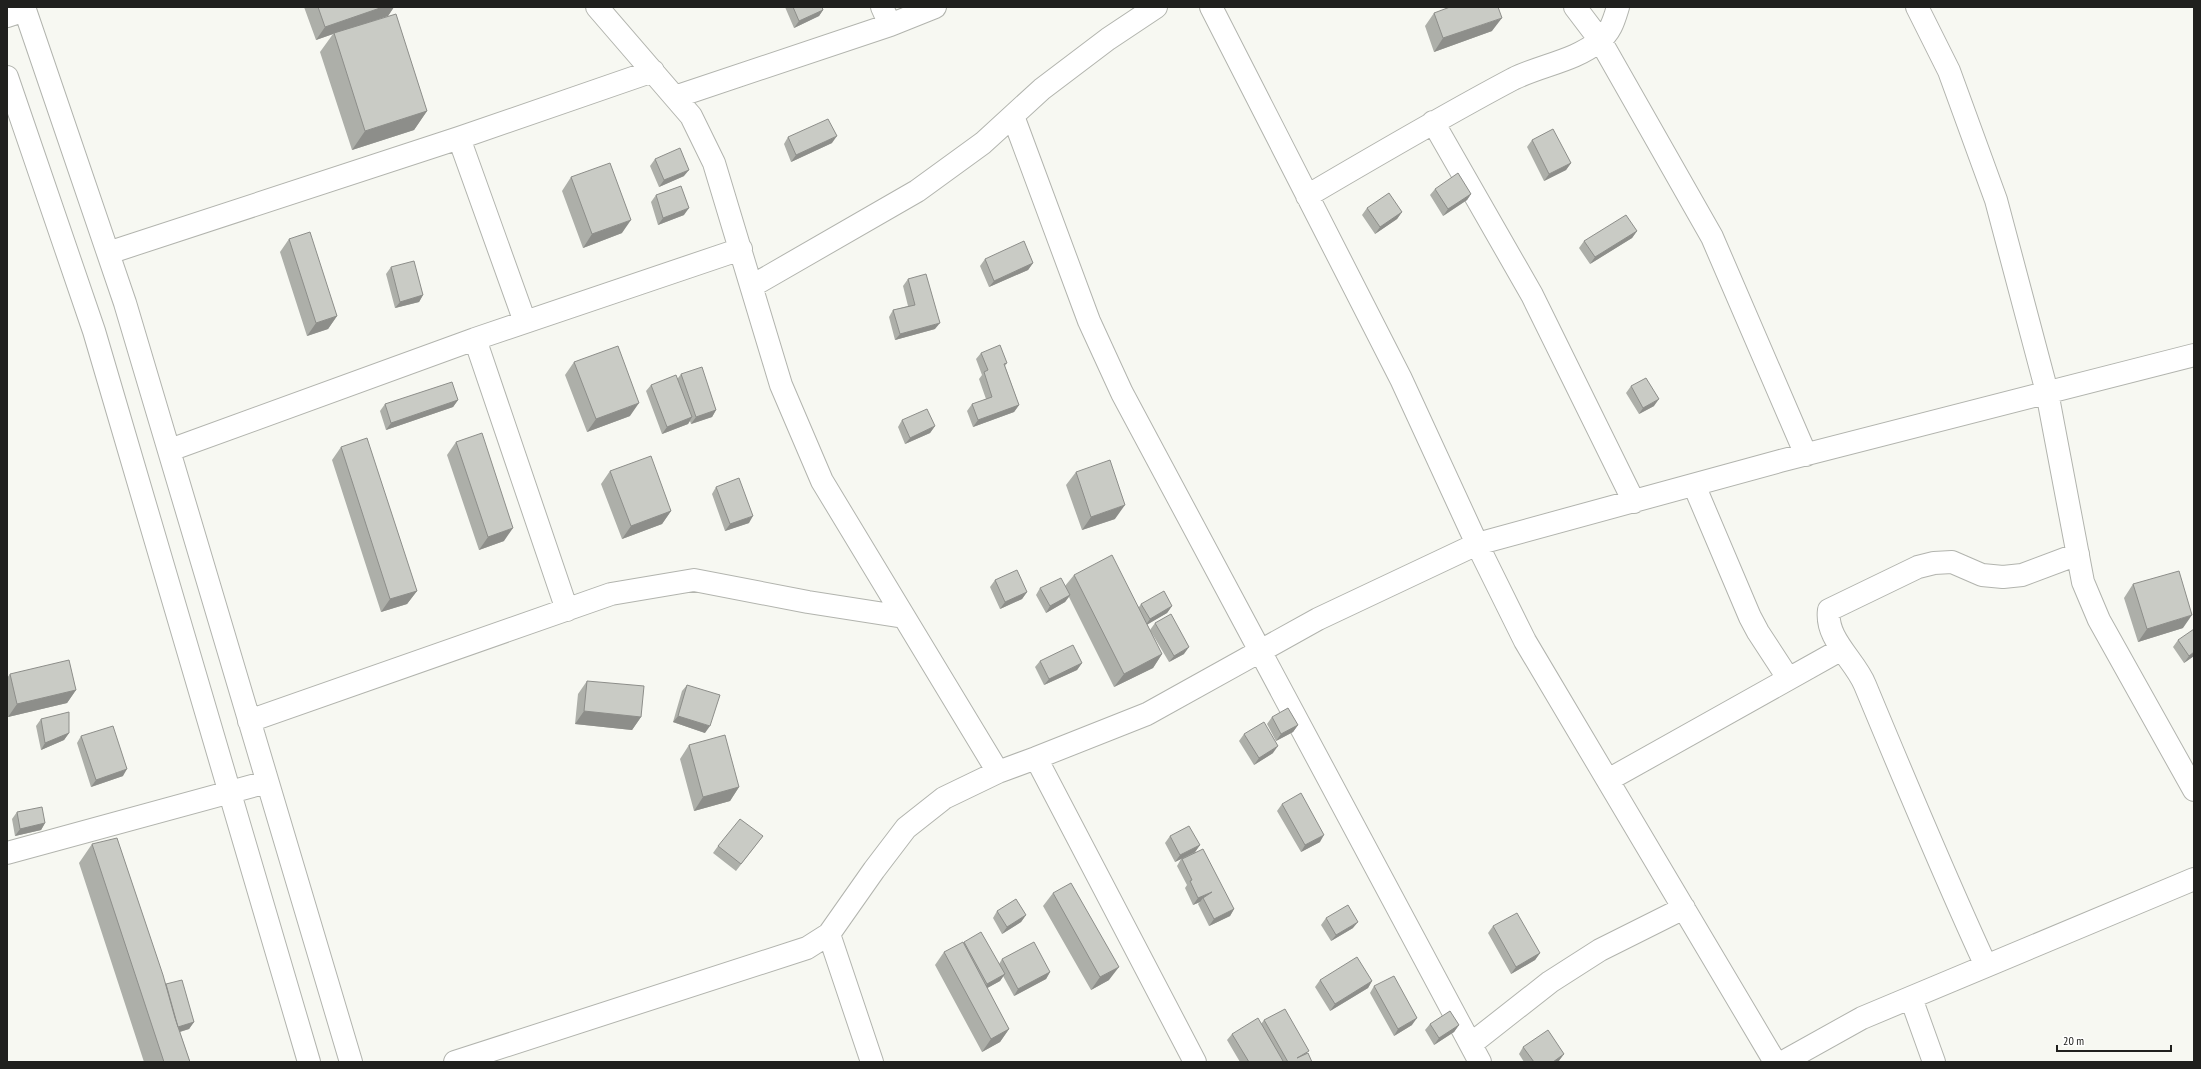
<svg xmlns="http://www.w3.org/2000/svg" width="2201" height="1069" font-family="'PT Sans Narrow',sans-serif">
	<rect width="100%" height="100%" fill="#f7f8f2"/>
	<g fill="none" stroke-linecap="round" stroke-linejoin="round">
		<g stroke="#b2b4ae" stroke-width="24">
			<path id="minor" d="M24,7L125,303L351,1062
				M597,7L691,116L714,163L781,385L822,481L998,772
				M882,7L890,25
				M1211,7L1401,379L1477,544L1525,641L1775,1062
				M1575,7L1600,40L1712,237L1806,455
				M1917,7L1949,71L1996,200L2047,392L2083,582L2099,620L2194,790
				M7,16L25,10
				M7,77L94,331L309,1062
				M675,97L890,25L935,7
				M1013,116L1089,321L1122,393L1480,1062
				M1433,122L1532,295L1634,502
				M459,138L525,322
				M1307,196C1375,156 1443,116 1513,79C1541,65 1575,61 1599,41C1611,32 1614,20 1618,7
				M108,253L459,138L653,71
				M752,286L917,191L983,143L1042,89L1108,39L1156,7
				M475,339L567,610
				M170,450L475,339L741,249
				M1694,485L1750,617L1758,632L1788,678
				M249,721L611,594L694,580L808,602L904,617
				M1036,758L1195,1062
				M1608,780L1842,649
				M7,853L267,782
				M829,934L872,1062
				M1986,966C1943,873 1904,779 1865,685C1855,660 1825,639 1829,610L1918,567L1934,563L1952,562L1982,575L2003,577L2022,575L2078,554
				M1911,998L1934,1062
				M1471,1044L1550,982L1600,950L1684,908
				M455,1062L807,948L829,934L874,870L906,828L944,798L998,772L1036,758L1147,714L1318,619L1477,544L1780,461L2194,355
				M1783,1062L1862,1018L2194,879"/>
		</g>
		<use href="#minor" stroke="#fff" stroke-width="22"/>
	</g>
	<path fill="#adafa9" d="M304,7H394L388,16L367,23L427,111L414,130L352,150L320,52L333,34L316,40Z
		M785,7H822L823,10L819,16L794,28Z
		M1434,13L1492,31L1434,52L1425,26Z
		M788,137L832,143L791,162L784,144Z
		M1532,140L1571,163L1566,170L1544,181L1527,147Z
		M655,159L684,176L659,187L650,166Z
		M571,177L622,233L583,248L562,191Z
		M1435,189L1471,194L1467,200L1443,216L1430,195Z
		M656,195L684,215L658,225L651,202Z
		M1367,208L1402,212L1397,219L1375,234L1362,215Z
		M1637,231L1632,238L1590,264L1579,248L1584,241Z
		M289,239L337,316L328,329L307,336L280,252Z
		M985,259L1033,263L1028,270L989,287L980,266Z
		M391,267L423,295L419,302L395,308L386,274Z
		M908,279L935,329L895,340L889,317L893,310L908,306L903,286Z
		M981,353L1007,363L1005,366L1019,405L1014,412L973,427L967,411L972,404L986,399L979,379L982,375L976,359Z
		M574,362L630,416L587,432L565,375Z
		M681,374L716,410L712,417L691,424L690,421L688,424L662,434L646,391L651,385L678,378Z
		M1631,386L1654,406L1639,414L1626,393Z
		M458,400L453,407L386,430L380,411L385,404Z
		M902,420L935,426L930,433L905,444L898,427Z
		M456,442L504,541L479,550L447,455Z
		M341,447L417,591L407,604L381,612L332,460Z
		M610,471L671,511L662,524L622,539L601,484Z
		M1076,472L1115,519L1082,530L1066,485Z
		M716,487L749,523L725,531L712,494Z
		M1074,575L1139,607L1141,604L1172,606L1167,613L1147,624L1162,654L1153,668L1114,687L1069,597L1065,602L1046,613L1036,595L1040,588L1065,586Z
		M995,580L1027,592L1022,599L1000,609L990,587Z
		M2133,584L2183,628L2138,642L2124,598Z
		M1155,623L1184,654L1169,662L1150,630Z
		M2178,640L2194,656L2184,663L2173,647Z
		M1040,661L1082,663L1077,670L1044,685L1035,667Z
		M10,674L76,690L67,703L8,717L7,713V678Z
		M587,681L641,717L632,730L575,724L578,694Z
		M687,685L705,733L673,722L682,691Z
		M1272,717L1298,725L1293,732L1276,741L1267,724Z
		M41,719L69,733L64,740L41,750L36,726Z
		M1244,734L1273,753L1254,765L1239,741Z
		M81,736L123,776L91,787L77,743Z
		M689,745L739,787L730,801L694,811L680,759Z
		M1282,804L1320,842L1301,852L1277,811Z
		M17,812L45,823L41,830L15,836L12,819Z
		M763,836L736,871L713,853L718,846Z
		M1170,836L1200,845L1195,852L1234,909L1230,916L1209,926L1198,904L1200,902L1193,905L1185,888L1187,885L1177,866L1181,859L1175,862L1165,843Z
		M92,844L166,984L194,1022L189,1029L180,1032L190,1062H144L79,863Z
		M1053,893L1109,980L1091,990L1043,906Z
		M997,911L1026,915L1021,922L1002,934L993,918Z
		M1326,918L1353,928L1331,941L1321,925Z
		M1493,926L1540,953L1535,960L1511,974L1488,933Z
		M964,942L999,964L1002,959L1050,972L1046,979L1014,996L1003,976L1000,981L987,988L1009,1029L1000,1042L982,1052L935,965L944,952L963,943Z
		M1320,980L1372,981L1368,988L1330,1011L1315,987Z
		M1374,986L1412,1025L1394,1036L1370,993Z
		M1264,1020L1307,1053L1312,1062H1240L1227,1040L1232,1034L1261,1024Z
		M1430,1024L1459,1025L1454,1032L1434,1045L1425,1030Z
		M1523,1047L1564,1054L1558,1062H1524L1519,1054Z"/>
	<path fill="#8d8e8a" d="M383,7H394L388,16L334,34V33L333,34L316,40L325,27Z
		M823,10L819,16L794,28L799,21Z
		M1502,18L1492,31L1434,52L1443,38Z
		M427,111L414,130L352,150L365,131Z
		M837,136L832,143L791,162L796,155Z
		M1571,163L1566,170L1544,181L1549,174Z
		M689,170L684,176L659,187L664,180Z
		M1471,194L1467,200L1443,216L1448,209Z
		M689,208L684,215L658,225L663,218Z
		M1402,212L1397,219L1375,234L1380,227Z
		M631,220L622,233L583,248L592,234Z
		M1637,231L1632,238L1590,264L1595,257Z
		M1033,263L1028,270L989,287L994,281Z
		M423,295L419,302L395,308L400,302Z
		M337,316L328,329L307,336L316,323Z
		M940,323L935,329L895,340L900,334Z
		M1659,399L1654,406L1639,414L1643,408Z
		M458,400L453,407L386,430L391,423Z
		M639,403L630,416L587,432L596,419Z
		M1019,405L1014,412L973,427L978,420Z
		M716,410L712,417L691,424L696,417Z
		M692,417L688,424L662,434L667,427Z
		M935,426L930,433L905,444L910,438Z
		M1125,505L1115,519L1082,530L1091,517Z
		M671,511L662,524L622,539L631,526Z
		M753,516L749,523L725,531L730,524Z
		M513,528L504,541L479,550L488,537Z
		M417,591L407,604L381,612L390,599Z
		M1027,592L1022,599L1000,609L1005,602Z
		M1070,595L1065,602L1046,613L1050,606Z
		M1172,606L1167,613L1145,626L1150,619Z
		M2192,615L2183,628L2138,642L2147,629Z
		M1189,647L1184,654L1169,662L1174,656Z
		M2194,652V656L2184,663L2189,656Z
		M1162,654L1153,668L1114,687L1124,674Z
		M1082,663L1077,670L1044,685L1049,679Z
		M76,690L67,703L8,717L17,704Z
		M584,711L641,717L632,730L575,724Z
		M678,716L710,726L705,733L673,722Z
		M1298,725L1293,732L1276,741L1281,734Z
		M69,733L64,740L41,750L45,743Z
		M1278,746L1273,753L1254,765L1259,758Z
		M127,769L123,776L91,787L96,780Z
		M739,787L730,801L694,811L703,797Z
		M45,823L41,830L15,836L20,829Z
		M1324,835L1320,842L1301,852L1305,845Z
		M1200,845L1195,852L1175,862L1180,855Z
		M1212,892L1203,898L1200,902L1193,905L1198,898Z
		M1234,909L1230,916L1209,926L1214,919Z
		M1026,915L1021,922L1002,934L1007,927Z
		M1358,922L1353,928L1331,941L1336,935Z
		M1540,953L1535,960L1511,974L1516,967Z
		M1119,967L1109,980L1091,990L1100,977Z
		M1050,972L1046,979L1014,996L1018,989Z
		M1005,974L1000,981L982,991L987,984Z
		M1372,981L1368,988L1330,1011L1335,1004Z
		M1417,1018L1412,1025L1394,1036L1398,1029Z
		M194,1022L189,1029L162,1037L167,1030Z
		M1459,1025L1454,1032L1434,1045L1439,1038Z
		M1009,1029L1000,1042L982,1052L991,1039Z
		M1564,1054L1558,1062H1553Z"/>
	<path fill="#c9cbc5" stroke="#8d8e8a" d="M318,7H383L325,27Z
		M793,7H822L823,10L799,21Z
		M1450,7H1498L1502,18L1443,38L1434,13Z
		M396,14L427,111L365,131L334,33Z
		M828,119L837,136L796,155L788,137Z
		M1553,129L1571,163L1549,174L1532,140Z
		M680,148L689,170L664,180L655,159Z
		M610,163L631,220L592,234L571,177Z
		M1458,173L1471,194L1448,209L1435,189Z
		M681,186L689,208L663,218L656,195Z
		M1389,193L1402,212L1380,227L1367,208Z
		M1626,215L1637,231L1595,257L1584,241Z
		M310,232L337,316L316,323L289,239Z
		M1024,241L1033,263L994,281L985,259Z
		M414,261L423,295L400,302L391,267Z
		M926,274L940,323L900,334L893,310L915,305L908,279Z
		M1000,345L1007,363L1004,364L1019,405L978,420L972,404L992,397L984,372L988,370L981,353Z
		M618,346L639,403L596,419L574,362Z
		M702,367L716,410L696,417L681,374Z
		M676,375L692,417L667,427L651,385Z
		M1646,378L1659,399L1643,408L1631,386Z
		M452,382L458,400L391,423L385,404Z
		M927,409L935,426L910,438L902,420Z
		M482,433L513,528L488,537L456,442Z
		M367,438L417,591L390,599L341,447Z
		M651,456L671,511L631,526L610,471Z
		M1110,460L1125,505L1091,517L1076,472Z
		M739,478L753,516L730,524L716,487Z
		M1112,555L1162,654L1124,674L1074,575Z
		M1017,570L1027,592L1005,602L995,580Z
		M2179,571L2192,615L2147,629L2133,584Z
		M1061,578L1070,595L1050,606L1040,588Z
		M1164,591L1172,606L1150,619L1141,604Z
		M1171,614L1189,647L1174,656L1155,623Z
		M2194,629V652L2189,656L2178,640Z
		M1073,645L1082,663L1049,679L1040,661Z
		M69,660L76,690L17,704L10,674Z
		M587,681L644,686L641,717L584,711Z
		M687,685L720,695L710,726L678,716Z
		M1288,708L1298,725L1281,734L1272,717Z
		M69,712V733L45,743L41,719Z
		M1264,722L1278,746L1259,758L1244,734Z
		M113,726L127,769L96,780L81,736Z
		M725,735L739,787L703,797L689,745Z
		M1301,793L1324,835L1305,845L1282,804Z
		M42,807L45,823L20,829L17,812Z
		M740,819L763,836L741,864L718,846Z
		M1189,826L1200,845L1180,855L1170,836Z
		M117,838L163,975L175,1018L190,1062H164L92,844Z
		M1203,849L1234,909L1214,919L1203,898L1212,892L1198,898L1190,881L1192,880L1182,859Z
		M1071,883L1119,967L1100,977L1053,893Z
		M1016,899L1026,915L1007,927L997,911Z
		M1348,905L1358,922L1336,935L1326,918Z
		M1517,913L1540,953L1516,967L1493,926Z
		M981,932L1005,974L987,984L964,942Z
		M963,942L1009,1029L991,1039L944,952Z
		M1034,942L1050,972L1018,989L1002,959Z
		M1357,957L1372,981L1335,1004L1320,980Z
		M1394,976L1417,1018L1398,1029L1374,986Z
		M182,980L194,1022L178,1027L166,984Z
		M1285,1009L1309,1051L1297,1058L1308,1053L1312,1062H1288L1264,1020Z
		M1450,1011L1459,1025L1439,1038L1430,1024Z
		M1258,1018L1283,1061L1282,1062H1249L1232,1034Z
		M1548,1030L1564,1054L1553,1062H1534L1523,1047Z"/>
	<rect width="2201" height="1069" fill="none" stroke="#20201e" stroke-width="16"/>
	<path d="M2057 1045v6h114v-6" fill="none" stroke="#20201e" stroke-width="2"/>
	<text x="2063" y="1045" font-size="12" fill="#20201e" stroke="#fffffe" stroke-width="3" paint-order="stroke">20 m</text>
</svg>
